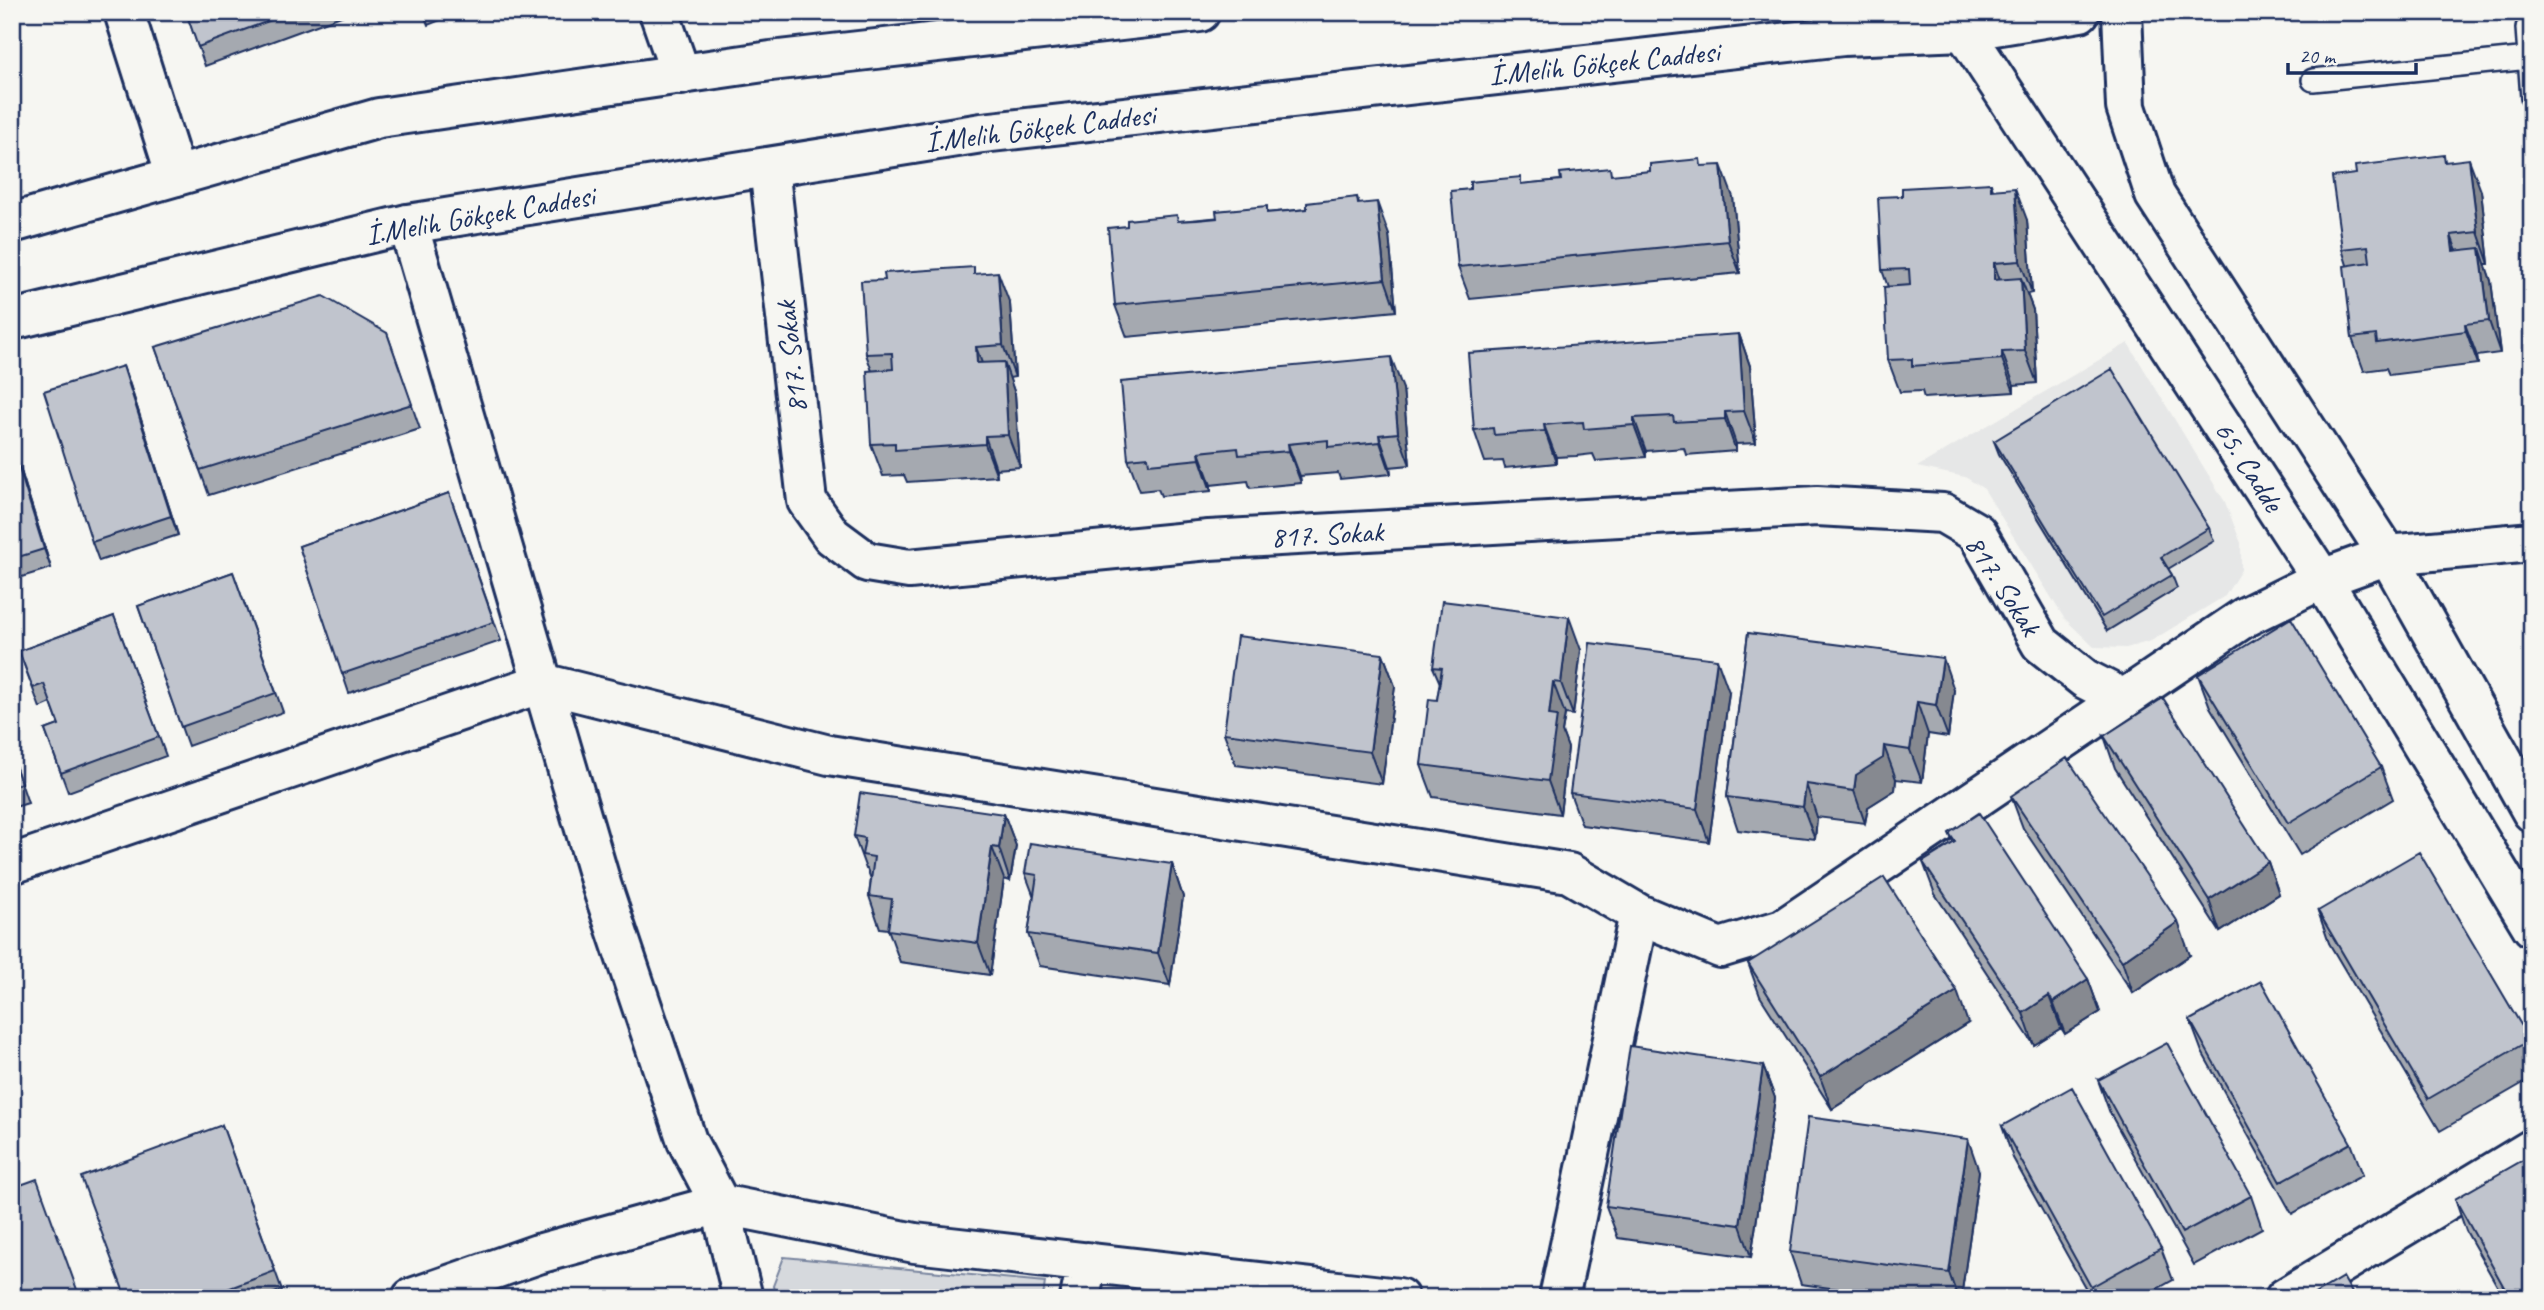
<svg xmlns="http://www.w3.org/2000/svg" width="2544" height="1310" font-family="Caveat,sans-serif">
	<rect width="100%" height="100%" fill="#f6f6f2"/>
	<filter id="ink" filterUnits="userSpaceOnUse"><feTurbulence type="fractalNoise" baseFrequency=".0143" numOctaves="2"/><feDisplacementMap in="SourceGraphic" scale="14" xChannelSelector="R" yChannelSelector="G"/><feConvolveMatrix kernelMatrix="1 2 1 2 8 2 1 2 1" color-interpolation-filters="sRGB"/></filter>
	<g filter="url(#ink)">
		<path fill="#e6e7e7" d="M2128,343L2225,502L2241,543V570L2225,596L2151,641L2126,648L2094,647L2064,618L1984,489L1965,477L1917,467Z"/>
		<path fill="#d6d9dd" stroke="#78849e" stroke-width="2" d="M784,1257L1045,1282L1043,1298H776L773,1286Z"/>
		<g fill="none" stroke-linecap="round" stroke-linejoin="round">
			<g stroke="#1b2f5e" stroke-width="26">
				<path id="service" d="M2532,28H2527L2532,98
					M2313,80L2529,58"/>
			</g>
			<g stroke="#1b2f5e" stroke-width="44">
				<path id="minor" d="M124,12L176,176
					M659,12L681,75
					M769,167L807,501L832,536L867,562L909,569L1209,540L1817,506L1943,513L1977,533L2041,644L2085,679L2124,699
					M408,224L602,887L687,1141L720,1204L915,1243L1399,1298
					M12,864L542,683L829,755L1569,873L1639,914L1720,948L1783,929L2245,617L2322,579L2388,555L2532,542
					M412,1298L538,1254L720,1204L743,1298
					M1080,1298L1087,1262
					M1559,1298L1639,914
					M2285,1298L2532,1149"/>
			</g>
			<g stroke="#1b2f5e" stroke-width="44">
				<path id="secondary" d="M1957,12L1964,31L2322,579L2532,927
					M2122,12L2126,107L2155,195L2388,555L2532,812
					M12,223L379,118L771,61L1200,12
					M12,320L408,224L982,133L1843,36L1964,31L2080,12"/>
			</g>
			<use href="#service" stroke="#f6f6f2" stroke-width="21"/>
			<use href="#minor" stroke="#f6f6f2" stroke-width="38"/>
			<use href="#secondary" stroke="#f6f6f2" stroke-width="38"/>
		</g>
		<path fill="#a5a9b0" stroke="#1b2f5e" stroke-width="2" d="M186,12H352L205,66Z
			M423,12H460L428,25Z
			M2447,162L2481,191L2489,264H2485L2491,281L2500,353L2477,356L2478,364L2389,375L2386,368L2364,371L2352,338L2347,265L2342,249Z
			M1613,175L1733,197L1740,273L1470,299L1458,267L1523,184Z
			M1991,183L1993,189L2027,220L2032,293L2027,294L2033,310L2037,383L2014,385V392L1924,398L1922,391L1900,392L1888,360V287L1882,270L1902,196Z
			M1357,197L1359,204L1389,235L1396,311L1127,337L1115,305L1180,221L1307,209Z
			M976,274L1010,304L1015,377L1009,378L1015,394L1020,467L996,469L997,476L907,482L904,475L883,476L871,444L872,371L866,354Z
			M387,333L420,429L209,495L155,347Z
			M1739,334L1750,366L1756,443L1736,444V451L1686,455L1684,448L1646,451V457L1596,461L1593,454L1576,456L1556,457V463L1505,468L1503,461L1485,462L1474,430Z
			M130,385L178,535L99,561L92,542Z
			M1403,389L1410,465L1390,467L1391,474L1340,479L1338,473L1300,476L1301,483L1250,488L1248,481L1211,485V491L1161,496L1158,489L1140,491L1128,459Z
			M1994,441L2209,528L2214,541L2168,569L2172,575L2177,588L2107,631L1999,454Z
			M12,442L51,568L12,580Z
			M449,493L501,641L349,693L299,546Z
			M233,572L283,712L188,746L138,606Z
			M114,616L166,756L68,792L45,730L59,725L51,703L40,708L19,651Z
			M1748,633L1954,690L1948,737L1928,734L1922,782L1896,779L1895,790L1868,807L1865,823L1817,817L1815,839L1738,830L1727,797Z
			M1581,650L1573,715L1565,714L1562,732L1568,748L1560,814L1433,797L1421,765L1437,700L1440,683L1433,667Z
			M1383,654L1395,686L1382,784L1236,765L1224,733Z
			M2198,675L2381,767L2393,799L2300,855L2210,707Z
			M1729,692L1709,842L1582,825L1570,793Z
			M2104,736L2268,862L2279,894L2220,932L2115,768Z
			M12,756L28,803L12,808Z
			M2011,796L2190,955L2133,993L2023,828Z
			M1004,814L1016,846L1010,881L1004,879L990,975L900,962L888,929L880,928L869,896L871,879L867,869H866L854,836Z
			M1949,833L2088,979L2100,1012L2065,1034L2061,1028L2034,1045L1935,894L1923,862L1953,843Z
			M1172,864L1183,897L1170,985L1040,966L1028,934L1034,897L1025,873Z
			M2318,911L2530,1040L2532,1045V1078L2440,1131L2329,943Z
			M1748,963L1968,1023L1832,1109L1760,996Z
			M2190,1020L2351,1143L2363,1175L2292,1214L2202,1052Z
			M1763,1066L1775,1098L1751,1257L1618,1238L1606,1206Z
			M2098,1080L2251,1196L2262,1228L2194,1265L2110,1113Z
			M222,1125L282,1290L262,1298H126Z
			M2002,1126L2161,1248L2173,1280L2141,1298H2091L2013,1158Z
			M1979,1171L1961,1298H1903L1801,1284L1790,1252Z
			M2455,1199L2532,1298H2504L2466,1231Z"/>
		<path fill="#868990" stroke="#1b2f5e" stroke-width="2" d="M2469,159L2481,191L2489,264L2478,232Z
			M1721,165L1733,197L1740,273L1728,241Z
			M2015,188L2027,220L2032,293L2020,261Z
			M1377,202L1389,235L1396,311L1385,279Z
			M2451,235L2463,268L2453,251Z
			M2480,248L2491,281L2500,353L2489,321Z
			M1994,263L2005,295L1994,280Z
			M998,272L1010,304L1015,377L1003,345Z
			M2021,278L2033,310L2037,383L2025,351Z
			M2465,324L2477,356L2478,364L2466,331Z
			M1739,334L1750,366L1756,443L1744,411Z
			M976,347L988,379L977,363Z
			M2002,352L2014,385V392L2002,359Z
			M1391,357L1403,389L1410,465L1398,433Z
			M1004,362L1015,394L1020,467L1008,435Z
			M123,366L130,385L178,535L171,516Z
			M1725,412L1736,444V451L1725,419Z
			M1634,418L1646,451V457L1634,425Z
			M1544,425L1556,457V463L1545,431Z
			M1379,435L1390,467L1391,474L1380,442Z
			M985,436L996,469L997,476L985,444Z
			M12,442L51,568L44,549L12,446Z
			M1288,444L1300,476L1301,483L1289,451Z
			M1199,452L1211,485V491L1200,459Z
			M1569,617L1581,650L1573,715L1561,683Z
			M1383,654L1395,686L1382,784L1370,752Z
			M1943,658L1954,690L1948,737L1936,705Z
			M1717,659L1729,692L1709,842L1697,809Z
			M1553,682L1565,714L1562,732L1568,748L1560,814L1548,781L1549,715Z
			M1917,702L1928,734L1922,782L1910,750Z
			M1884,746L1896,779L1895,790L1868,807L1865,823L1854,791L1856,775Z
			M1806,784L1817,817L1815,839L1803,807Z
			M1004,814L1016,846L1010,881L999,848Z
			M992,847L1004,879L990,975L978,943Z
			M2268,862L2279,894L2220,932L2209,900Z
			M1172,864L1183,897L1170,985L1158,953Z
			M2178,922L2190,955L2133,993L2122,961Z
			M2088,979L2100,1012L2065,1034L2053,1002Z
			M1957,991L1968,1023L1832,1109L1820,1077Z
			M2049,996L2061,1028L2034,1045L2023,1013Z
			M1763,1066L1775,1098L1751,1257L1740,1225Z
			M1968,1139L1979,1171L1961,1298H1958L1949,1273Z"/>
		<path fill="#c0c4cd" stroke="#1b2f5e" stroke-width="2" d="M186,12H293L198,47Z
			M2444,155L2445,162L2469,159L2478,232L2451,235L2453,251L2480,248L2489,321L2465,324L2466,331L2377,343L2376,335L2352,338L2344,266L2370,262L2368,246L2342,249L2332,177L2356,174L2355,166Z
			M1700,159L1701,166L1721,165L1728,241L1458,267L1451,191L1470,189V182L1521,177V184L1561,180L1560,173L1610,168L1611,175L1650,171V164Z
			M1991,183V190L2015,188L2020,261L1994,263V280L2021,278L2025,351L2002,352V359L1912,366V359L1888,360L1884,287L1910,285L1909,269L1882,270L1878,197L1902,196V188Z
			M1357,197L1358,204L1377,202L1385,279L1115,305L1108,228L1127,226V220L1177,215L1178,221L1197,220L1217,218L1216,211L1267,206V213L1288,211L1307,209V203Z
			M974,267V274L998,272L1003,345L976,347L977,363L1004,362L1008,435L985,436V444L895,450V443L871,444L867,371L893,369L892,353L866,354L861,281L885,280L884,273Z
			M323,296L387,333L412,404L200,470L155,347Z
			M1739,334L1744,411L1725,412V419L1674,422L1673,416L1634,418V425L1584,429L1583,422L1565,423L1544,425L1545,431L1494,435L1493,428L1474,430L1468,353Z
			M1391,357L1398,433L1379,435L1380,442L1328,447V440L1288,444L1289,451L1239,455L1238,448L1218,450L1199,452L1200,459L1149,464L1148,457L1128,459L1121,382Z
			M123,366L171,516L92,542L44,391Z
			M2112,369L2209,528L2161,557L2172,575L2102,617L1994,441Z
			M12,446L44,549L12,559Z
			M449,493L494,622L342,674L299,546Z
			M233,572L276,693L181,727L138,606Z
			M1442,601L1569,617L1561,683L1553,682L1549,715L1557,716L1548,781L1421,765L1429,699L1437,700L1442,668L1433,667Z
			M114,616L159,737L61,773L45,730L59,725L44,684L33,688L19,651Z
			M2291,618L2381,767L2288,823L2198,675Z
			M1748,633L1943,658L1936,705L1917,702L1910,750L1884,746L1883,758L1856,775L1854,791L1806,784L1803,807L1727,797Z
			M1237,636L1383,654L1370,752L1224,733Z
			M1590,643L1717,659L1697,809L1570,793Z
			M2163,698L2268,862L2209,900L2104,736Z
			M12,757L21,783L12,787Z
			M2067,758L2178,922L2122,961L2011,796Z
			M860,793L1004,814L999,848L992,847L978,943L888,930L892,899L869,896L874,857L862,855L865,838L854,836Z
			M1979,813L2088,979L2053,1002L2049,996L2023,1013L1923,862L1955,842L1949,833Z
			M1030,843L1172,864L1158,953L1028,934L1037,875L1025,873Z
			M2419,852L2530,1040L2428,1099L2318,911Z
			M1884,877L1957,991L1820,1077L1748,963Z
			M2261,981L2351,1143L2280,1182L2190,1020Z
			M2167,1043L2251,1196L2182,1233L2098,1080Z
			M1630,1046L1763,1066L1740,1225L1606,1206Z
			M2072,1087L2161,1248L2091,1287L2002,1126Z
			M1808,1117L1968,1139L1949,1273L1790,1252Z
			M222,1125L275,1271L204,1298H126L81,1177Z
			M2532,1155V1298H2510L2455,1199Z
			M37,1179L80,1298H12V1188Z
			M2343,1277L2355,1298H2308Z"/>
	</g>
	<g text-anchor="middle" stroke-width="6" stroke-linejoin="round" paint-order="stroke">
		<g font-size="30" fill="#1b2f5e" stroke="#f6f6f2">
			<text transform="translate(1604 63) rotate(-6)" y="10">İ.Melih Gökçek Caddesi</text>
			<text transform="translate(1040 128) rotate(-7)" y="10">İ.Melih Gökçek Caddesi</text>
			<text transform="translate(480 215) rotate(-10)" y="10">İ.Melih Gökçek Caddesi</text>
			<text transform="translate(791 357) rotate(-96)" y="10">817. Sokak</text>
			<text transform="translate(2249 466) rotate(57)" y="10">65. Cadde</text>
			<text transform="translate(1327 534) rotate(-3)" y="10">817. Sokak</text>
			<text transform="translate(2003 585) rotate(57)" y="10">817. Sokak</text>
		</g>
	</g>
	<rect width="2544" height="1310" fill="none" stroke="#f6f6f2" stroke-width="42"/>
	<rect x="21" y="21" width="2502" height="1268" fill="none" stroke="#1b2f5e" stroke-width="2.5" filter="url(#ink)"/>
	<path d="M2288 63v10h128v-10" fill="none" stroke="#1b2f5e" stroke-width="3.5"/>
	<text x="2299" y="63" font-size="21" fill="#1b2f5e" stroke="#f6f6f2" stroke-width="5" paint-order="stroke">20 m</text>
</svg>
